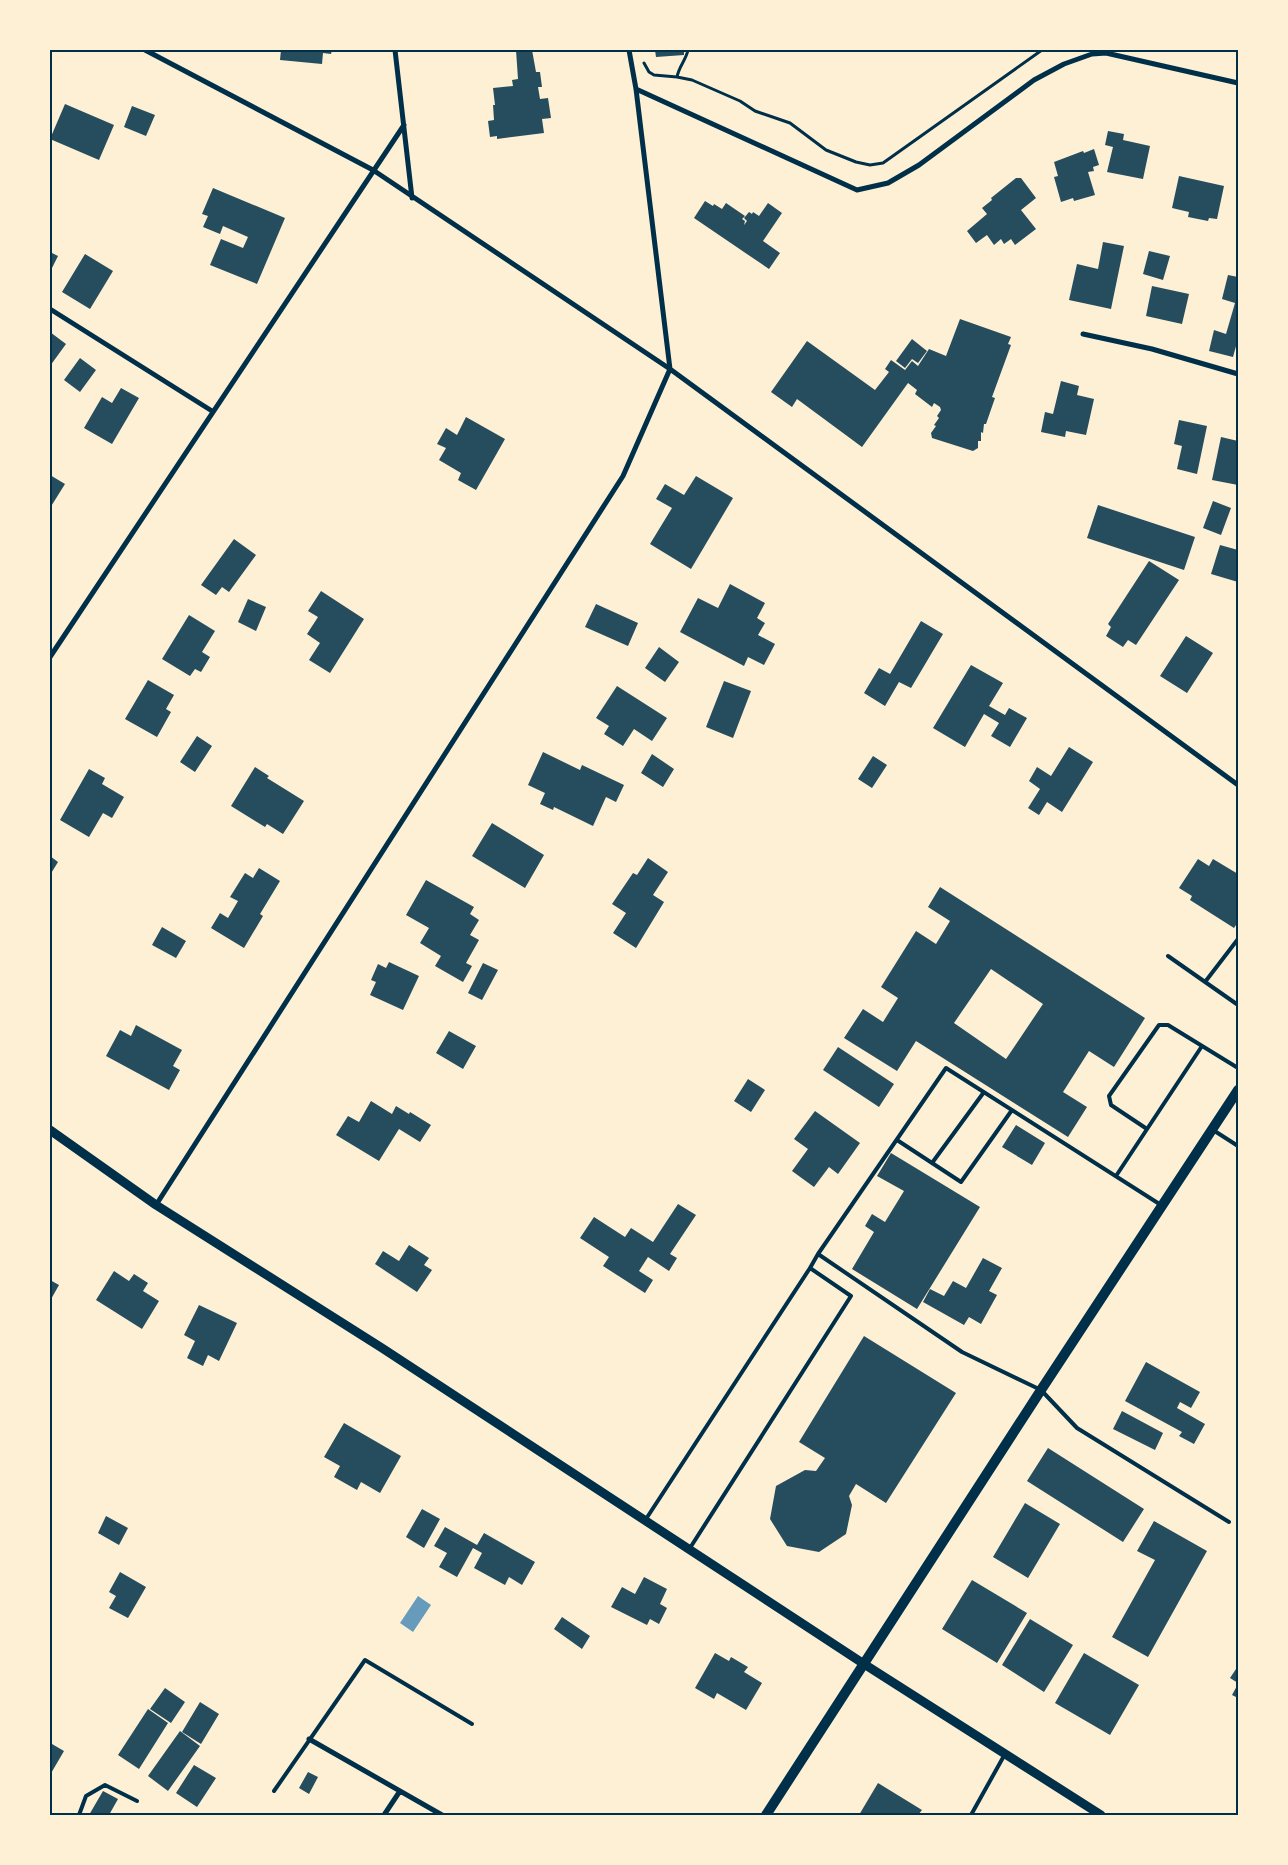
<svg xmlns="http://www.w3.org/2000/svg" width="1288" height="1865" font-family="'Alegreya Sans',sans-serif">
	<rect width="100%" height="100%" fill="#fdf0d5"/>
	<path fill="#669bbc" d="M418,1596L431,1605L413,1632L400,1623Z"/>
	<path fill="#264d5e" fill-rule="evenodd" d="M281,50H332L331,54L323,53L322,64L280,60Z
		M516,50H532L536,72H540L542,87H538L540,99L548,98L551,118L542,119L544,133L497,139V136L490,137L488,121L494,120L493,105H495L493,88L513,86L512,80L518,79Z
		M655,50H684V55L656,57Z
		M65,104L114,125L99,160L50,139Z
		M132,106L155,115L146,136L124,127Z
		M1108,131L1124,134L1123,140L1150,146L1143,179L1107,172L1113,147L1105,145Z
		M1094,149L1099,165L1093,167L1094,171L1088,172L1095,195L1074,201L1073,198L1061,202L1054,177L1058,176L1054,162L1083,151L1084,153Z
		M1179,176L1224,186L1217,219L1209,218L1208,221L1188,217L1189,212L1172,208Z
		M1016,178H1021L1036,198L1021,210L1036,229L1015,245L1011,239L1004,244L1001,239L994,245L987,235L976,243L967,231L987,214L982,208L992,200L991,198Z
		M213,188L285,218L257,284L210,265L221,239L243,248L248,237L223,226L220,234L203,227L208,216L202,214Z
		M705,201L713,206L714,204L722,209L726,203L745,216L742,219L745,221L744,225L747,221L744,218L749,212L752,214L753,212L759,216L768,203L782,213L763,241L780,253L769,269L694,218Z
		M1103,242L1124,246L1111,309L1069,300L1077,264L1098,269Z
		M1149,251L1170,256L1163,280L1143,274Z
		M50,252L58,256L50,272Z
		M85,254L113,271L90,309L62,292Z
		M1228,275L1238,277V339L1233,357L1209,351L1214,330L1226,334L1235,303L1222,299Z
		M1152,286L1189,294L1182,324L1146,316Z
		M960,319L1011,337L1008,344L1011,345L992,397L995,398L986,424H984L983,433L981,432V441H978V448L973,451L932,438L931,433L936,426L934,425L939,418L937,416L941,410L940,407L934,403L932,407L915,394L917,390L908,383L862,447L797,399L792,407L771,392L807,341L875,390L889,372L885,369L891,360L905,370L912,361L918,366L929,349L946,356Z
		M50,332L66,344L50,366Z
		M912,339L927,351L918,363L912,359L905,368L896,361Z
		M80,358L96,370L80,392L64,380Z
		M1061,381L1079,386L1077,395L1094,399L1086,435L1066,431L1065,437L1041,432L1045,412L1053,414Z
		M121,388L139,398L112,444L84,428L102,397L112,403Z
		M466,417L505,439L476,490L458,480L461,473L439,460L446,448L437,444L446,428L457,435Z
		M1179,420L1207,426L1197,474L1177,469L1182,446L1174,444Z
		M1221,437L1238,441V485L1212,480Z
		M50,475L65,484L50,508Z
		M696,476L733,498L691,569L650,544L672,508L656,499L665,484L684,495Z
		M1213,501L1231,508L1221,535L1203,528Z
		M1098,505L1195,537L1184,570L1087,538Z
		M234,539L256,555L229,592L222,587L216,595L201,585Z
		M1220,545L1238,550V582L1211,574Z
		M1149,561L1179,580L1136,645L1128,640L1123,647L1106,636L1111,627L1108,624Z
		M730,584L765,603L757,618L765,623L758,635L775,644L764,665L748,657L744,666L680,632L698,598L718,608Z
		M321,591L364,619L330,673L309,660L320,643L307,634L318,617L308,611Z
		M248,599L266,607L256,631L238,622Z
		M596,604L638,623L628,646L585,627Z
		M189,615L215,631L202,652L210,657L201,672L195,669L190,676L162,659Z
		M921,621L943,634L911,688L899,682L885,706L864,693L879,668L890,674Z
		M1186,636L1213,653L1187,693L1160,676Z
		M659,647L679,662L665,682L645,668Z
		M971,665L1003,683L989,706L1005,715L1009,708L1027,718L1010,747L991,736L999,723L984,714L965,747L933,728Z
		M148,680L174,695L166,709L171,712L157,737L125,719Z
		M724,681L751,691L733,738L706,727Z
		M617,686L667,718L652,741L634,729L623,746L604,734L609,726L596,718Z
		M197,736L212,746L195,772L180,762Z
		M1069,747L1093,762L1062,812L1047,802L1039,815L1028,808L1040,789L1029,781L1037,767L1051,776Z
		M543,752L580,770L582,765L624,785L616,802L606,797L593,826L554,807L553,810L540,804L545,793L528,785Z
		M652,754L674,769L663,787L641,773Z
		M873,756L887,765L872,788L858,779Z
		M255,767L269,776L267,778L304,801L283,834L267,824L265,827L231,806Z
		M89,769L105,778L102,784L124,797L112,818L103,813L89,837L60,820Z
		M492,823L544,855L525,888L472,856Z
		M50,856L58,862L50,875Z
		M648,858L668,872L653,895L664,902L636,948L613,933L626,913L612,904L633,873L637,875Z
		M1198,859L1209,866L1213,859L1238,874V922L1234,928L1190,900L1192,896L1179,888Z
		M259,868L280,881L260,914L263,916L244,948L211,928L220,913L228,918L238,901L230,897L245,873L253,878Z
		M426,880L474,907L470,914L479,920L470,935L479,940L466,963L472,966L463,982L435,966L441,956L420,943L429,928L406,915Z
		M940,887L1145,1018L1114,1067L1089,1051L1063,1092L1087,1107L1068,1137L916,1041L897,1071L844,1038L863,1009L883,1022L898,998L881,987L916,931L936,944L950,921L928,907ZM991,969L1043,1004L1006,1059L954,1023Z
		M162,927L186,941L176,958L152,945Z
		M389,962L419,976L403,1010L370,995L376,982L371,980L378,964L386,968Z
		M483,963L498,970L482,1000L468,993Z
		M136,1025L182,1050L173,1066L180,1070L169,1090L106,1056L120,1030L131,1036Z
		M449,1031L476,1046L463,1069L436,1053Z
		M838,1047L894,1084L879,1107L823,1070Z
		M748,1079L765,1090L751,1112L734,1101Z
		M371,1101L392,1114L396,1106L409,1114L410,1112L431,1125L420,1142L399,1129L379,1161L336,1135L348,1116L359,1122Z
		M815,1111L860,1143L838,1174L829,1167L814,1187L792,1171L808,1149L794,1139Z
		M1016,1125L1045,1143L1032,1165L1002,1147Z
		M891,1153L980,1207L917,1309L852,1269L874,1232L865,1226L872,1214L885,1222L904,1191L877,1176Z
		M678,1204L696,1215L670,1254L677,1258L669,1271L648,1257L639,1271L653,1280L645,1293L603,1266L609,1257L580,1238L594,1217L625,1237L631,1228L653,1242Z
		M409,1245L429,1258L424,1265L432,1270L417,1292L375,1264L383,1251L399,1261Z
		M983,1258L1002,1268L989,1291L997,1295L981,1324L969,1317L964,1325L923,1302L930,1289L944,1296L953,1281L966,1288Z
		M114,1271L129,1281L134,1274L148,1283L143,1291L159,1301L142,1329L96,1300Z
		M50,1280L59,1285L50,1301Z
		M199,1305L237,1323L219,1361L208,1355L203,1366L187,1358L195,1341L184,1335Z
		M864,1336L956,1393L886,1503L856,1484L849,1496L852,1505L846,1534L819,1552L787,1546L770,1519L776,1486L805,1470L816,1471L825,1458L799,1442Z
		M1146,1362L1200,1392L1191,1408L1180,1402L1177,1408L1205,1424L1194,1444L1179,1436L1182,1432L1125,1401Z
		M1122,1411L1163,1433L1155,1450L1113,1429Z
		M344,1423L401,1456L380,1493L361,1482L357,1490L334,1477L340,1466L324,1457Z
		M1048,1448L1144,1509L1123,1542L1027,1481Z
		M1025,1503L1060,1524L1028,1578L993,1557Z
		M422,1509L440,1519L424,1548L406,1537Z
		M106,1516L128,1528L119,1545L98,1533Z
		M1154,1521L1207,1551L1148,1657L1112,1637L1155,1560L1137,1551Z
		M445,1527L477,1545L484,1533L535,1562L522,1585L509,1577L505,1585L474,1568L482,1553L473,1548L457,1577L439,1567L447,1553L434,1546Z
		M120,1572L146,1587L128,1618L109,1608L116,1596L109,1592Z
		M644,1577L667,1589L660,1604L667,1608L659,1624L650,1619L647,1625L611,1607L622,1587L635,1594Z
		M972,1580L1027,1613L997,1663L942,1629Z
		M562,1617L590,1636L582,1649L554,1629Z
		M1030,1619L1073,1645L1044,1692L1002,1665Z
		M715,1653L729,1661L731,1657L748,1667L744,1672L762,1683L746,1710L717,1693L714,1699L695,1688Z
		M1084,1653L1139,1685L1110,1735L1055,1703Z
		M1238,1666V1683L1230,1678Z
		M1238,1684V1698L1232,1695Z
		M165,1688L185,1702L171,1723L150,1709Z
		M200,1702L219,1714L201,1744L182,1732Z
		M148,1709L168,1723L139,1769L118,1755Z
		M180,1731L200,1746L168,1791L148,1776Z
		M52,1744L64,1751L50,1775V1749Z
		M194,1765L216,1778L197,1807L176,1793Z
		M308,1772L318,1777L309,1794L299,1788Z
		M878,1783L922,1810L918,1815H859Z
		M103,1791L118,1799L109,1815H89Z"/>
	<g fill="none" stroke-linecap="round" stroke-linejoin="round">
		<path stroke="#003049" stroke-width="3" d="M644,63L649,72L654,75L677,77L692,80L740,101L755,111L790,123L826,150L856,162L870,165L883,163L1042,50
			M677,77C679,66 686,60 688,50"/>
		<path stroke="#003049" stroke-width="4" d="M1168,956L1238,1005
			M1205,982L1238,939
			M1147,1129L1111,1105L1109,1096L1159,1025H1168L1238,1068
			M1213,1130L1238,1146
			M897,1140L961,1182L1012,1110
			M932,1163L984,1092
			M1116,1176L1202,1046
			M1161,1205L946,1068L818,1254L962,1352L1041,1390L1077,1428L1229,1522
			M810,1268L818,1254
			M646,1519L810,1268L851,1296L690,1548
			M274,1791L365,1660L472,1724
			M79,1815L86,1796L105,1785L137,1801
			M971,1815L1005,1754"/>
		<path stroke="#003049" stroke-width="5" d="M145,50L373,170L670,369L1238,785
			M395,50L412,198
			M636,89L857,190L888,183L919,165L1034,80L1064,64L1092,54L1106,53L1238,83
			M50,309L212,411
			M1083,334L1152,349L1238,374
			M50,657L404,125
			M156,1205L623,476L670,369L636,89L629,50
			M309,1739L442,1815
			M384,1815L400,1791"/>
		<path stroke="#003049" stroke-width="9" d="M50,1130L156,1205L382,1348L864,1664L1101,1815"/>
		<path stroke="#003049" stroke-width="10" d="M766,1815L1041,1390L1238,1090"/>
	</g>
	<rect width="1288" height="1865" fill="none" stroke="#fdf0d5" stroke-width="102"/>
	<rect x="51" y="51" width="1186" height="1763" fill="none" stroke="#003049" stroke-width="2"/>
</svg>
